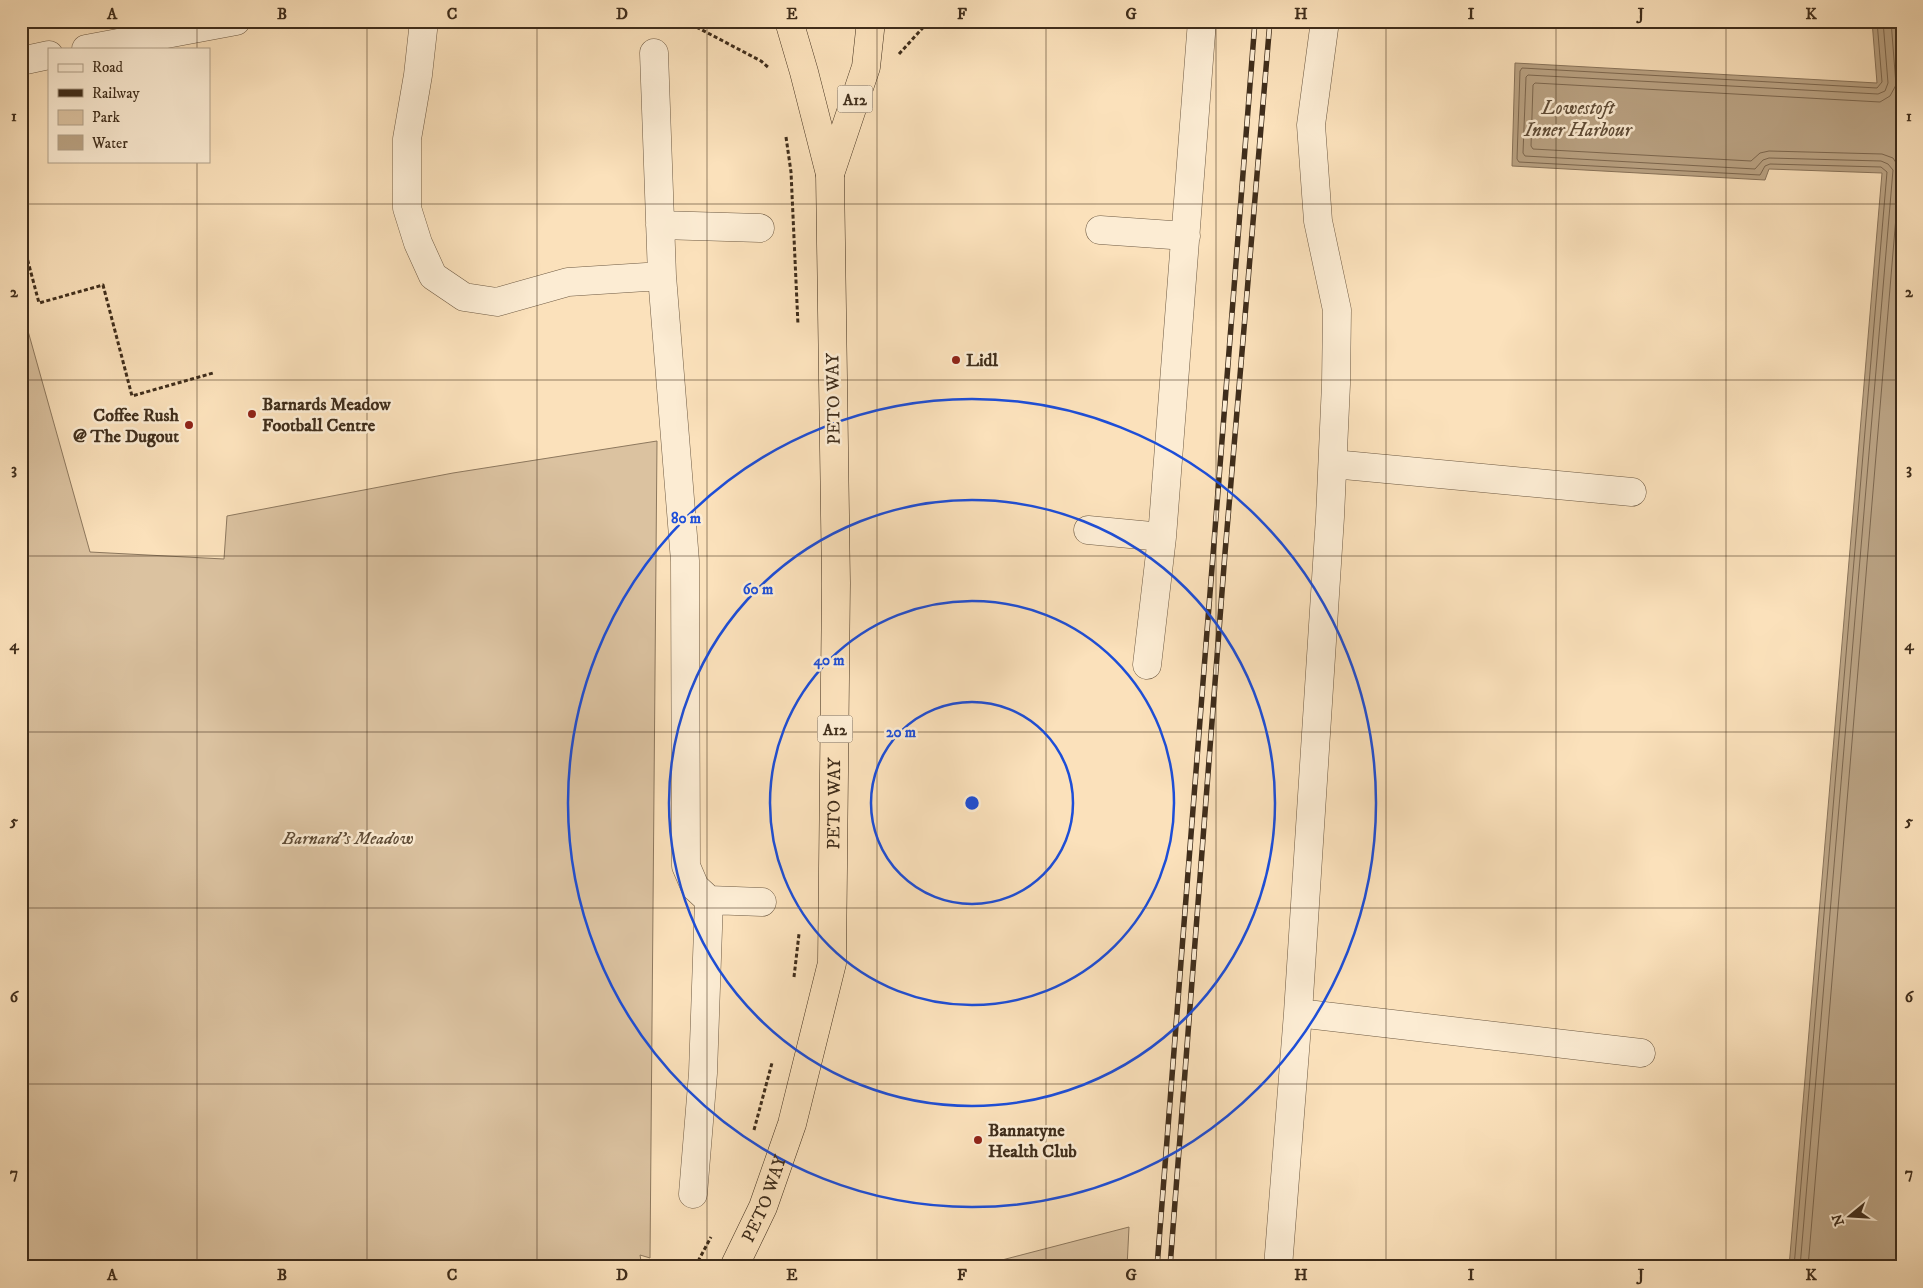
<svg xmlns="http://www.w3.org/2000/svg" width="1923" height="1288" font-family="'IM FELL DW Pica',serif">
	<rect width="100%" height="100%" fill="#fbe1bb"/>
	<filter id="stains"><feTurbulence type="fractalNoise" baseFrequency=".004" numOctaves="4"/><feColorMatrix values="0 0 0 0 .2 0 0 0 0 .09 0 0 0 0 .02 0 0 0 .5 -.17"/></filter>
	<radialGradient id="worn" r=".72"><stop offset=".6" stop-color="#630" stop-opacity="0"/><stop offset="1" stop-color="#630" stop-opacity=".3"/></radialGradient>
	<path fill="#dbc2a0" stroke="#8d785e" d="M21,306L90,552L224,559L227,516L453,473L657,441L650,1258L640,1255L642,1267H21Z
		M1129,1227L1127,1267H975Z"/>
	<path fill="#bba485" stroke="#89745b" d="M1872,21H1902V1267H1789L1882,173L1769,169L1765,180L1512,166L1515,63L1877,83Z"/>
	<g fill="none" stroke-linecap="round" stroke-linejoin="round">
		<path stroke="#7d6850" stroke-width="1" d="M1794,1267L1887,172L1881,167L1770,164L1765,166L1760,175L1519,162L1517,159L1520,71L1522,68L1877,88L1882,82L1877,21
			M1800,1267L1893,170L1888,164L1881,161L1769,158L1763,160L1755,169L1525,156L1523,153L1526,77L1528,75L1878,94L1885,91L1888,83L1883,21
			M1808,1267L1900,169L1893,158L1882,154L1769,151L1760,153L1751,161L1533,149L1531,146L1533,85L1535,83L1880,102L1890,96L1896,85L1891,21"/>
		<g stroke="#6e5a43" stroke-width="29">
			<path id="minor" d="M424,21L418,75L407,139V208L418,243L433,276L464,297L497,302L568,282L662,276L685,561L686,866L695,887L709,900L762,902
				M86,49L236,21
				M654,53L662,276
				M21,61L49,55
				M660,225L760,228
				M1100,230L1186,236
				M1333,464L1632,492
				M1088,530L1162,537
				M1147,665L1162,537L1202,21
				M1298,1013L1641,1053
				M693,1194L703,1073L709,900
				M1278,1267L1298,1013L1330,517L1336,384L1337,310L1318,221L1311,125L1325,21"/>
		</g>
		<g stroke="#3f2d1b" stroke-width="29">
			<g id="highway">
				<path d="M830,174L866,67L871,21"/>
				<path id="s1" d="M734,1267L763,1207L792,1124L832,963L836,583L830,174L804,72L789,21"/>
			</g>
		</g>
		<path stroke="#3f2d1b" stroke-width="3" stroke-dasharray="4 2.5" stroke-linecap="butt" d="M685,21L761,61L769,68
			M899,54L929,21
			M786,137L791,172L798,325
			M21,235L39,303L103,285L132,396L213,373
			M794,977L799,934
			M754,1130L772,1063
			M695,1267L711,1237"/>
		<use href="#minor" stroke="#fcecd3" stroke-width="28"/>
		<use href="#highway" stroke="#fbe1bb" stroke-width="28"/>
		<g stroke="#3f2d1b" stroke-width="5.5">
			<path id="rail" d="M1157,1267L1255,21
				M1170,1267L1225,553L1270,21"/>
		</g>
		<use href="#rail" stroke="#fcecd3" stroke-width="4" stroke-dasharray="11" stroke-linecap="butt"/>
	</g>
	<path fill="none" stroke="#3f2d1b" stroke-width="1" stroke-opacity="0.55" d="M197,21V49M367,21V1267M537,21V1267M707,21V1267M877,21V1267M1046,21V1267M1216,21V1267M1386,21V1267M1556,21V1267M1726,21V1267M197,161V1267M21,204H1902M21,380H1902M21,556H1902M21,732H1902M21,908H1902M21,1084H1902"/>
	<g fill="none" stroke="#1d4ed8" stroke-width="2.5">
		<circle cx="972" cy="803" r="101"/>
		<circle cx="972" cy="803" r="202"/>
		<circle cx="972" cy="803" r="303"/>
		<circle cx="972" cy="803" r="404"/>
	</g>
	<g fill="#8f2418" stroke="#fcecd3" stroke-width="2">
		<circle cx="956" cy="360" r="5"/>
		<circle cx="252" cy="414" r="5"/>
		<circle cx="189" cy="425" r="5"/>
		<circle cx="978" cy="1140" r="5"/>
	</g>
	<g text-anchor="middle" stroke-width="5" stroke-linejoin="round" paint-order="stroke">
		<g fill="#fcecd3" stroke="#786652" stroke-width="1">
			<rect x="837.5" y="85.5" width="35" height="27" rx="4"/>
			<rect x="817.5" y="715.5" width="35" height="27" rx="4"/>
		</g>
		<g font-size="16" font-weight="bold" fill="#3f2d1b">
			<text x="855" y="105">A12</text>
			<text x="835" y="735">A12</text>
		</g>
		<g font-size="18" font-weight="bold" fill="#3f2d1b" stroke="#fcecd3" text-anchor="start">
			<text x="966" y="366">Lidl</text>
			<text x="262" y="410">Barnards Meadow<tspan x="262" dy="21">Football Centre</tspan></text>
			<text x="179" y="421" text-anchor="end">Coffee Rush<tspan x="179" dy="21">@ The Dugout</tspan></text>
			<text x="988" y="1136">Bannatyne<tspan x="988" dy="21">Health Club</tspan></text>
		</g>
		<g font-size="18" fill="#3f2d1b" stroke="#fcecd3">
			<text transform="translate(833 399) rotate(-91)" y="6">PETO WAY</text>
			<text dy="6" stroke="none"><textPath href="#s1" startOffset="480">PETO WAY</textPath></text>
			<text dy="6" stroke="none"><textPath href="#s1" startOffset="75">PETO WAY</textPath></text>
		</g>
		<g font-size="18" font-style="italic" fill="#5e4b36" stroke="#fcecd3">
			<text x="348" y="844">Barnard's Meadow</text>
		</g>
		<g font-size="19" font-style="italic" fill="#5e4b36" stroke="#fcecd3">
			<text x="1578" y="114">Lowestoft<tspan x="1578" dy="22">Inner Harbour</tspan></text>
		</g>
	</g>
	<circle cx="972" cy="803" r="8" fill="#1d4ed8" stroke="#fcecd3" stroke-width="2.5"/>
	<g font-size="15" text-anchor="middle" font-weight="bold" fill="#1d4ed8" stroke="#fcecd3" stroke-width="5" stroke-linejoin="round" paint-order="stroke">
		<text x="686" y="523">80 m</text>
		<text x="758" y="594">60 m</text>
		<text x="829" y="665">40 m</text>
		<text x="901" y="737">20 m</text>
	</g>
	<rect width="1923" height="1288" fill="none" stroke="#fbe1bb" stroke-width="55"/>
	<rect x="48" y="48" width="162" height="115" fill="#fcecd3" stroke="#b0a089"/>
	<rect x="58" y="64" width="25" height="8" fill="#fcecd3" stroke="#b0a089"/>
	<text x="92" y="72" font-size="15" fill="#3f2d1b">Road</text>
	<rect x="58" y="89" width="25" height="8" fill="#3f2d1b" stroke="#b0a089"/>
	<text x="92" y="98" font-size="15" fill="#3f2d1b">Railway</text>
	<rect x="58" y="110" width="25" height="15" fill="#dbc2a0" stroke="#b0a089"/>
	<text x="92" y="122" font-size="15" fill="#3f2d1b">Park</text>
	<rect x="58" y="135" width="25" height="15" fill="#bba485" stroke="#b0a089"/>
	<text x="92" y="148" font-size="15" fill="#3f2d1b">Water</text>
	<g transform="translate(1850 1216) rotate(252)" stroke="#fcecd3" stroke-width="4" paint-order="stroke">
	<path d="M0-4L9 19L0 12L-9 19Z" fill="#3f2d1b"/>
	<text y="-8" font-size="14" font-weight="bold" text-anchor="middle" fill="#3f2d1b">N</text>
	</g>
	<rect x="28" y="28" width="1868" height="1232" fill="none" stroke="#3f2d1b" stroke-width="2"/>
	<g font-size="16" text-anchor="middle" font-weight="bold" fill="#3f2d1b">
		<text x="112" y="19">A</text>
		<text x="282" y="19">B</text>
		<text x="452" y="19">C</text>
		<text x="622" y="19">D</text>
		<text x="792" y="19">E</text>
		<text x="962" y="19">F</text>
		<text x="1131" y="19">G</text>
		<text x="1301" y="19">H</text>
		<text x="1471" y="19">I</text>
		<text x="1641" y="19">J</text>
		<text x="1811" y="19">K</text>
		<text x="14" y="121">1</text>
		<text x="1909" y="121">1</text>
		<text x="14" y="297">2</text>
		<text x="1909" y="297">2</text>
		<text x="14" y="474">3</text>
		<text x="1909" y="474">3</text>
		<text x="14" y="650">4</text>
		<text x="1909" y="650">4</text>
		<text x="14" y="826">5</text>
		<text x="1909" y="826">5</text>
		<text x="14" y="1002">6</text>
		<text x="1909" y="1002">6</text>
		<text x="14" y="1178">7</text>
		<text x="1909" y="1178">7</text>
		<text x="112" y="1280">A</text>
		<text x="282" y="1280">B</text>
		<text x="452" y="1280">C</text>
		<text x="622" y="1280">D</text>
		<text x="792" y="1280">E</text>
		<text x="962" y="1280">F</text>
		<text x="1131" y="1280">G</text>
		<text x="1301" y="1280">H</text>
		<text x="1471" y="1280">I</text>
		<text x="1641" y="1280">J</text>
		<text x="1811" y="1280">K</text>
	</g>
	<rect width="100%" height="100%" filter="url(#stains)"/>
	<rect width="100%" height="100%" fill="url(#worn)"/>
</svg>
